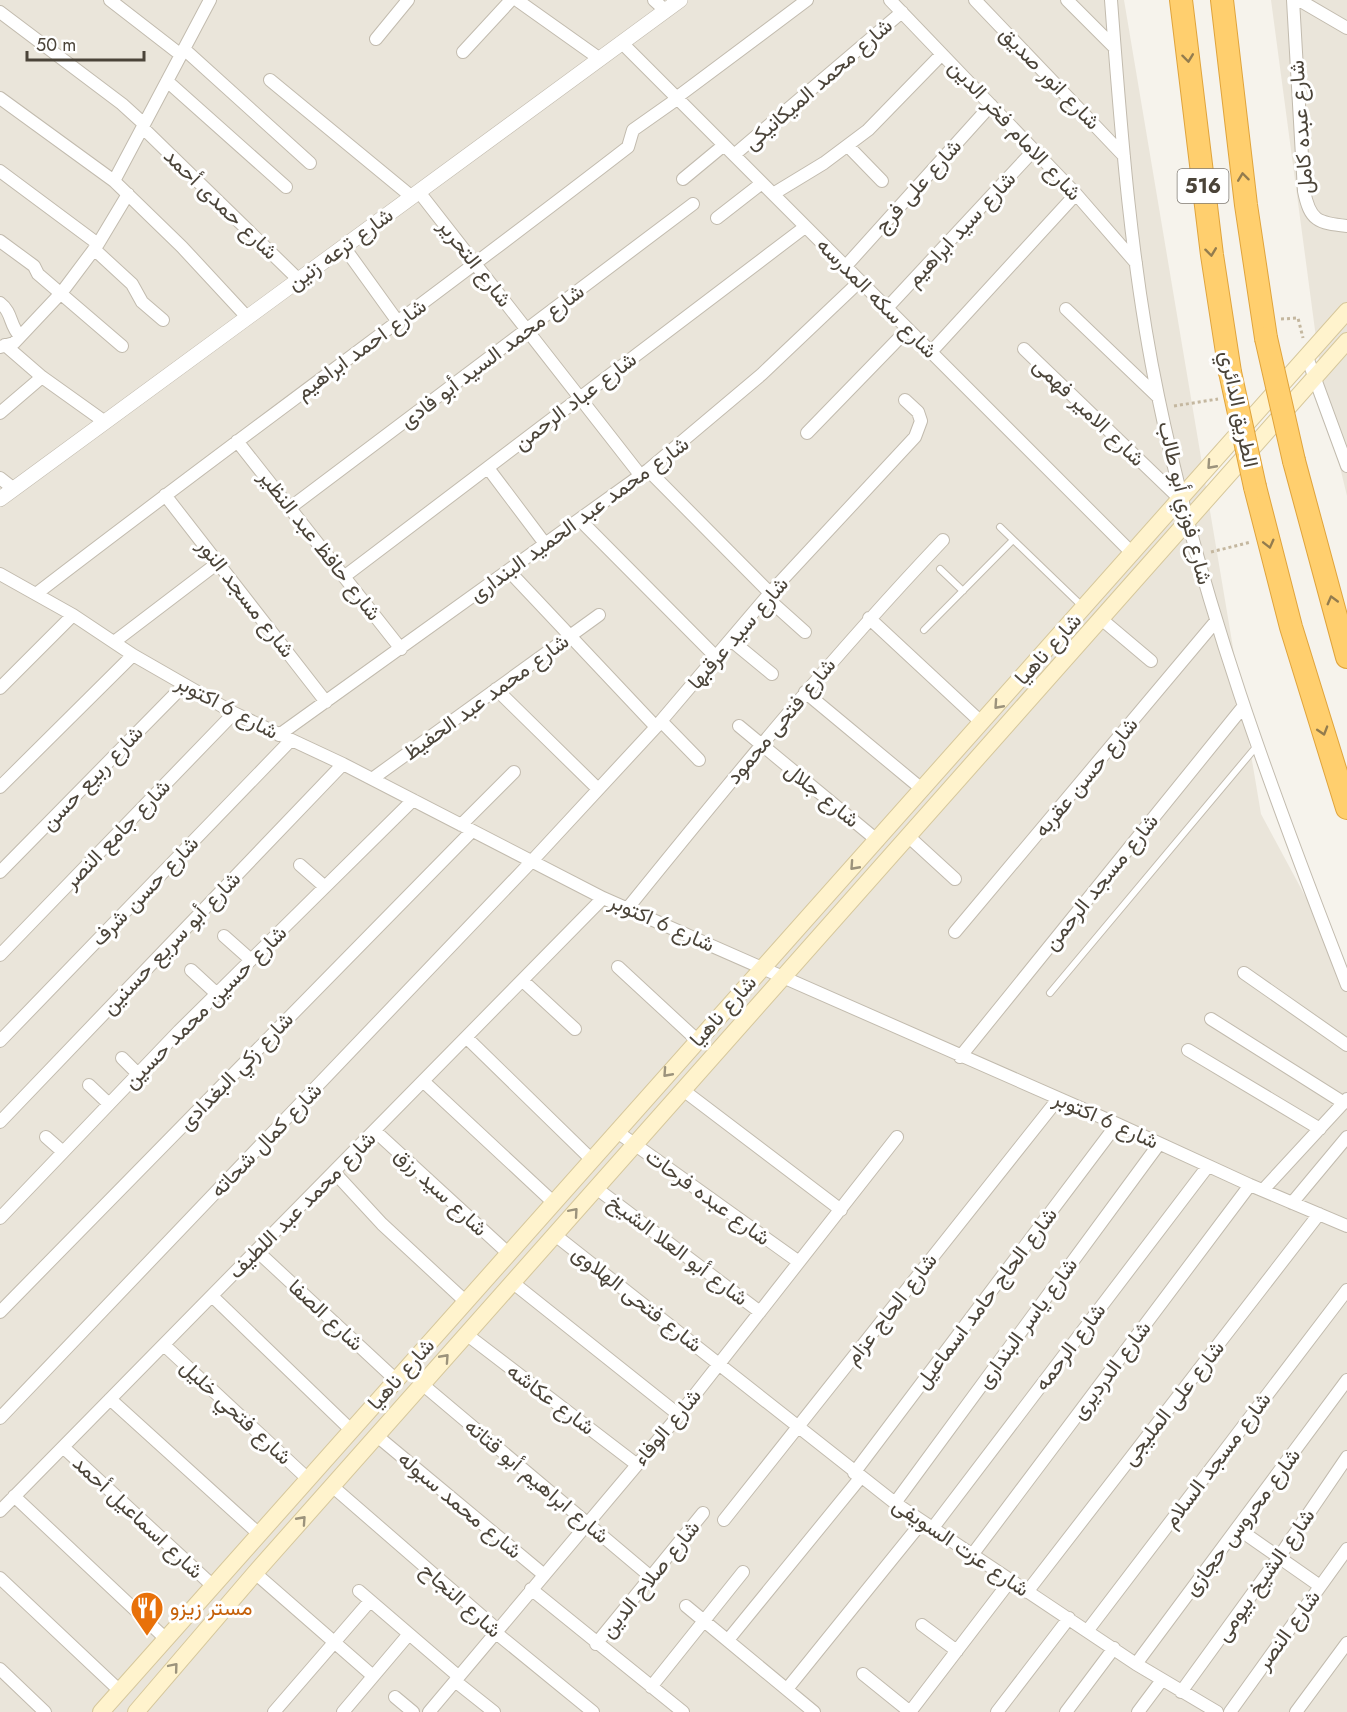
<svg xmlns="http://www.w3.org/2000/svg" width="1347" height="1712" font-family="Jost,Vazirmatn,sans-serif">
	<rect width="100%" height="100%" fill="#f6f3ec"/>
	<path fill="#eae5da" d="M0,0H1124L1261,814L1347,974V1712H0Z
		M1271,0H1347V496L1325,405Z"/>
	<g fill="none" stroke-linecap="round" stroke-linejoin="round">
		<g stroke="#c2bbae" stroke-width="8">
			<path id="service" d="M1000,527L1082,606
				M940,569L963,591
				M924,630L1013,540
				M1050,993L1256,747"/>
		</g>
		<g stroke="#c2bbae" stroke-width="14">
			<path id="minor" d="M110,0L181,55
				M517,0L600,59
				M654,0L666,11
				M890,0L1076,194L1136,263
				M975,0L1124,156
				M1067,0L1114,47
				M1111,0C1121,132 1131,267 1158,396C1200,599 1272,793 1347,985
				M1293,0L1304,191C1310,221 1318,223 1347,226
				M1299,0L1347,28
				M0,12L122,104L144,124
				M376,39L408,0
				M622,43L1133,554
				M184,49L310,163
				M463,52L511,0
				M270,80L412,197
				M167,81L286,187
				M0,98L114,181L182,247L246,316
				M676,98L807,0
				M143,128L299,280
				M848,146L882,181
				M734,155L902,12
				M0,171L98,244
				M683,179L724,145
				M114,181L210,0
				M419,192L641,476
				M773,194L824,163L868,130L942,54
				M717,218L762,183
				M0,241L34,266L38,274L122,346
				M344,247L398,322
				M94,249L132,284L142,302L163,320
				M845,267L991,105
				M0,303C13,313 9,325 20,336
				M887,308L1034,150
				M1066,309L1158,397
				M5,345L42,377L105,422
				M0,347L14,343L62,292L98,244L128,194
				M1024,349L1181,500
				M931,352L1076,194
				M1307,357L1347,466
				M0,413L42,377
				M807,433L908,329
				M237,441L401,649
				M488,468L546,545
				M648,470L770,593
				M0,478L14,489
				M165,495L326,702
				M291,507L693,204
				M580,520L717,658
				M509,571L656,727
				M0,574L73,615L133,655L234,713L343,764L603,898L1117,1124L1250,1185L1347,1226
				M345,576L805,227
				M36,594C232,443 433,298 628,147L633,130L677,99
				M767,598L805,632
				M869,618L982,723
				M1100,618L1151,661
				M732,641L772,674
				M114,642L219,562
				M0,688L73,615
				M496,689L598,789
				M805,692L923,790
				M661,721L699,760
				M739,726L878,841
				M279,735L648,470L762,374L860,281
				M372,779L599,615
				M0,787L133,655
				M461,825L514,772
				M908,836L955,879
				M300,865L325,887
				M0,872L184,685
				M627,909C729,783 831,658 943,540
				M955,932L1216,621
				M224,936L251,960
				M0,955L234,713
				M618,967L697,1040
				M191,970L217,994
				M1244,973L1347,1045
				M523,981L575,1029
				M1211,1019L1344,1103
				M467,1038L591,1159
				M0,1041L291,740
				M1188,1050L1320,1129
				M960,1057L1243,707
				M122,1058L138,1074
				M424,1082L553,1202
				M89,1085L109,1104
				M683,1090L841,1210
				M0,1122L343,764
				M375,1131L508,1253
				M616,1131L799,1262
				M46,1137L63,1152
				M334,1172L382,1224L465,1301
				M596,1188L760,1312
				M1263,1190L1347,1099
				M1292,1203L1347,1137
				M0,1218L179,1031L413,800
				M555,1235L895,1503L1136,1664L1217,1712
				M257,1251L396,1380
				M512,1282L679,1415
				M212,1296L351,1430
				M0,1312L472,831
				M466,1334L636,1464
				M164,1345L308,1479
				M422,1384L651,1577
				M110,1399L259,1534
				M0,1418L531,862L656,727L770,593L915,437L921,421L918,412L905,400
				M377,1436L543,1574
				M63,1447L213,1586
				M854,1473L1117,1124
				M332,1486L491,1624L495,1632L593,1712
				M14,1496L166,1639
				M895,1503L1159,1144
				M0,1511L603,898
				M724,1520L1058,1099
				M1237,1528L1320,1586
				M932,1529L1208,1166
				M972,1555L1250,1185
				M255,1573L373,1676
				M0,1578L120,1691
				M531,1589L683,1712
				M359,1591L458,1676
				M1027,1592L1319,1214
				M686,1606L814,1712
				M922,1625L957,1651
				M1088,1630L1347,1290
				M728,1640L861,1477
				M596,1644L703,1513
				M1136,1664L1347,1380
				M0,1669L45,1712
				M863,1674L910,1712
				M455,1681L494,1712
				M651,1687L743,1572
				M787,1689L922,1522
				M1181,1692L1279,1557L1347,1457
				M395,1697L413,1712
				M274,1712L370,1601
				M343,1712L409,1634
				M429,1712L679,1415L897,1137
				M910,1712L1010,1581
				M997,1712L1069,1618
				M1066,1712L1114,1648
				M1138,1712L1162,1680
				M1230,1712L1347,1549
				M1296,1712L1347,1643"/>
		</g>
		<g stroke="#c2bbae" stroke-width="16">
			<path id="tertiary" d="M0,499L680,0"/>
		</g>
		<g stroke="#d6c79b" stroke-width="18">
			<path id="secondary" d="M101,1712L1347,311
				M136,1712L255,1573L1347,341"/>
		</g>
		<g stroke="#e0a43c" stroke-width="24">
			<path id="motorway" d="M1181,0L1212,255L1230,372
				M1222,0L1246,205L1266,338
				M1294,461L1347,657
				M1255,487L1291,627L1347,808"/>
		</g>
		<path stroke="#c4b79f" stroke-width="3" stroke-dasharray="3 3" stroke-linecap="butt" d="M1281,319L1298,318L1303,338
			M1174,406L1218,399
			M1211,552L1251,542"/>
		<use href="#service" stroke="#fff" stroke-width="6"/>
		<use href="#minor" stroke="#fff" stroke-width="12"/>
		<use href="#tertiary" stroke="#fff" stroke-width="15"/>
		<use href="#secondary" stroke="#fff3cd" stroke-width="16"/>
		<use href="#motorway" stroke="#ffcf6e" stroke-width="22"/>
		<g stroke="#e0a43c" stroke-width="24" stroke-linecap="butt">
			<path id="motorway-bridge" d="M1266,338L1294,461
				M1230,372L1255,487"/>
		</g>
		<use href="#motorway-bridge" stroke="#ffcf6e" stroke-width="22"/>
	</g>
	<defs><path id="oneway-chevron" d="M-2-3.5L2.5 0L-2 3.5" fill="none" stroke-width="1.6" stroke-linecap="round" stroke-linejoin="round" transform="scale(1.5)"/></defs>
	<g stroke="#937c4e">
		<use href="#oneway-chevron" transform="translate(1188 58) rotate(83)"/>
		<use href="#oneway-chevron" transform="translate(1243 177) rotate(-97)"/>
		<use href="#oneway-chevron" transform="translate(1211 252) rotate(83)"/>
		<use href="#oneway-chevron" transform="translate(1269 544) rotate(76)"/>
		<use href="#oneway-chevron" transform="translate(1332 600) rotate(-105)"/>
		<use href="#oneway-chevron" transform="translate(1323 731) rotate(73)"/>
	</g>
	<g stroke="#9c937c">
		<use href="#oneway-chevron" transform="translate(1211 465) rotate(132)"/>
		<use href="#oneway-chevron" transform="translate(998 705) rotate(132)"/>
		<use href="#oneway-chevron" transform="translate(854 866) rotate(132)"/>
		<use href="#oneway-chevron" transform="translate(667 1073) rotate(132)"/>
		<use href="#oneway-chevron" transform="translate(574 1212) rotate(-49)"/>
		<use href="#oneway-chevron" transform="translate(445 1358) rotate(-48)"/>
		<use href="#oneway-chevron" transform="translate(302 1520) rotate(-48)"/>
		<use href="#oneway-chevron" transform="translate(174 1667) rotate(-50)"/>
	</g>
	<defs>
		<g id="restaurant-pin" transform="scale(1.725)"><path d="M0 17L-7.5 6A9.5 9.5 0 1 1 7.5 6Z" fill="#e8710a" stroke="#fff"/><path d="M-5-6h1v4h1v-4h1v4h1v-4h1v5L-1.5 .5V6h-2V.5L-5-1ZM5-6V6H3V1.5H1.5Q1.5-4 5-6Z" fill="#fff"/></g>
	</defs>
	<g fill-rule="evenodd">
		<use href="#restaurant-pin" x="147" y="1608"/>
	</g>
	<g text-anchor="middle" stroke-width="6" stroke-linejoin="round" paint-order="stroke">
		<rect fill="#fff" stroke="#817c74" stroke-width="1.5" x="1177.5" y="169" width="51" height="34" rx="4.5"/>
		<g font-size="20" font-weight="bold" fill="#4b4439">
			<text x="1203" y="193">516</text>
		</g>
		<g font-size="21" fill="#4b4439" stroke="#fff">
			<text transform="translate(1050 78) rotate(46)" y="7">شارع انور صديق</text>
			<text transform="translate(818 84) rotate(-41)" y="7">شارع محمد الميكانيكى</text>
			<text transform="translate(1301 127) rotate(-94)" y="7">شارع عبده كامل</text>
			<text transform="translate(1015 130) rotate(47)" y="7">شارع الامام فخر الدين</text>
			<text transform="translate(918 186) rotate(-48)" y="7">شارع على فرج</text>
			<text transform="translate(221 204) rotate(44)" y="7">شارع حمدى أحمد</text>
			<text transform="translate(961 229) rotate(-47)" y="7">شارع سيد ابراهيم</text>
			<text transform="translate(340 249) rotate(-36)" y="7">شارع ترعه زنين</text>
			<text transform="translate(475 263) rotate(52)" y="7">شارع التحرير</text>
			<text transform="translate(877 298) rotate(45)" y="7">شارع سكه المدرسه</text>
			<text transform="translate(361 349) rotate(-36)" y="7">شارع احمد ابراهيم</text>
			<text transform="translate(492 356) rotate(-37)" y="7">شارع محمد السيد أبو فادى</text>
			<text transform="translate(575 401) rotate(-37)" y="7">شارع عباد الرحمن</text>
			<text transform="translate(1239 409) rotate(78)" y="7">الطريق الدائري</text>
			<text transform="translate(1089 412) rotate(44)" y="7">شارع الامير فهمى</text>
			<text transform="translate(1185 503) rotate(76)" y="7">شارع فوزي أبو طالب</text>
			<text transform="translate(579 519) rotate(-36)" y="7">شارع محمد عبد الحميد البندارى</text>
			<text transform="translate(320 545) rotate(52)" y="7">شارع حافظ عبد النظير</text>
			<text transform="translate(246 598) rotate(52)" y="7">شارع مسجد النور</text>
			<text transform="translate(738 633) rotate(-49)" y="7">شارع سيد عرقبها</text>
			<text transform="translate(1048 649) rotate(-48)" y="7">شارع ناهيا</text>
			<text transform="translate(486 697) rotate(-36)" y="7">شارع محمد عبد الحفيظ</text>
			<text transform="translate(227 707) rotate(28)" y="7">شارع 6 اكتوبر</text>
			<text transform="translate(781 721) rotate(-50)" y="7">شارع فتحى محمود</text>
			<text transform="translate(1086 777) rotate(-50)" y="7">شارع حسن عقربه</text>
			<text transform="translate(92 778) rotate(-46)" y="7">شارع ربيع حسن</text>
			<text transform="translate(822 795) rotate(39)" y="7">شارع جلال</text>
			<text transform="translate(117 834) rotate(-46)" y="7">شارع جامع النصر</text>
			<text transform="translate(1101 882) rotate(-51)" y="7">شارع مسجد الرحمن</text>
			<text transform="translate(145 891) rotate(-46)" y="7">شارع حسن شرف</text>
			<text transform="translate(662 923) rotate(24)" y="7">شارع 6 اكتوبر</text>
			<text transform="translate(171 943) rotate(-46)" y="7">شارع أبو سريع حسنين</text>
			<text transform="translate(205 1007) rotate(-45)" y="7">شارع حسين محمد حسين</text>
			<text transform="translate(723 1011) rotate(-48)" y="7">شارع ناهيا</text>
			<text transform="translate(236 1071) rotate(-46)" y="7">شارع زكي البغدادى</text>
			<text transform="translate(1106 1120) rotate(24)" y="7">شارع 6 اكتوبر</text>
			<text transform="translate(266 1140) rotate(-46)" y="7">شارع كمال شحاته</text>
			<text transform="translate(441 1192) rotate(43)" y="7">شارع سيد رزق</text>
			<text transform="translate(708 1197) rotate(36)" y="7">شارع عبده فرحات</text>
			<text transform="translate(302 1205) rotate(-45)" y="7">شارع محمد عبد اللطيف</text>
			<text transform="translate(678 1250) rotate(37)" y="7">شارع أبو العلا الشيخ</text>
			<text transform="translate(986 1298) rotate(-53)" y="7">شارع الحاج حامد اسماعيل</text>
			<text transform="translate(637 1299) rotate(38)" y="7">شارع فتحى الهلاوى</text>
			<text transform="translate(891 1309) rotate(-52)" y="7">شارع الحاج عزام</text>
			<text transform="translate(326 1315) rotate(43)" y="7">شارع الصفا</text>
			<text transform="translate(1027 1323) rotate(-54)" y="7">شارع ياسر البندارى</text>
			<text transform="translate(1070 1347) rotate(-53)" y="7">شارع الرحمه</text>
			<text transform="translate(1111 1370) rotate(-53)" y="7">شارع الدرديرى</text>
			<text transform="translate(401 1374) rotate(-48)" y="7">شارع ناهيا</text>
			<text transform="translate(551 1399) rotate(37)" y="7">شارع عكاشه</text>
			<text transform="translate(1173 1403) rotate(-52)" y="7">شارع على المليجى</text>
			<text transform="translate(236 1412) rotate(43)" y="7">شارع فتحي خليل</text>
			<text transform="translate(667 1427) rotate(-50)" y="7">شارع الوفاء</text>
			<text transform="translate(1217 1460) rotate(-53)" y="7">شارع مسجد السلام</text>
			<text transform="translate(537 1481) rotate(40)" y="7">شارع ابراهيم أبو قتاته</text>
			<text transform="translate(460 1505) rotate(40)" y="7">شارع محمد سبوله</text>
			<text transform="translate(138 1517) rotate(43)" y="7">شارع اسماعيل أحمد</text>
			<text transform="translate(1242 1522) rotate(-53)" y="7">شارع محروس حجازى</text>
			<text transform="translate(961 1547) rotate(34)" y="7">شارع عزت السويفى</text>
			<text transform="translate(1265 1575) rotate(-55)" y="7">شارع الشيخ بيومى</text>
			<text transform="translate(650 1579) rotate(-51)" y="7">شارع صلاح الدين</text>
			<text transform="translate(461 1600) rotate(42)" y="7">شارع النجاح</text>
			<text transform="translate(1288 1630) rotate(-54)" y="7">شارع النصر</text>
		</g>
		<g font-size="21" fill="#c56008" stroke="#fff" text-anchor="start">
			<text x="170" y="1615">مستر زيزو</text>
		</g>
	</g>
	<path d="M27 51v9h117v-9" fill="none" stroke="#4b4439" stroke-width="3"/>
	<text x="36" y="51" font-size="18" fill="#4b4439" stroke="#ffffff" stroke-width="4.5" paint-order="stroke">50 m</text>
</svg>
